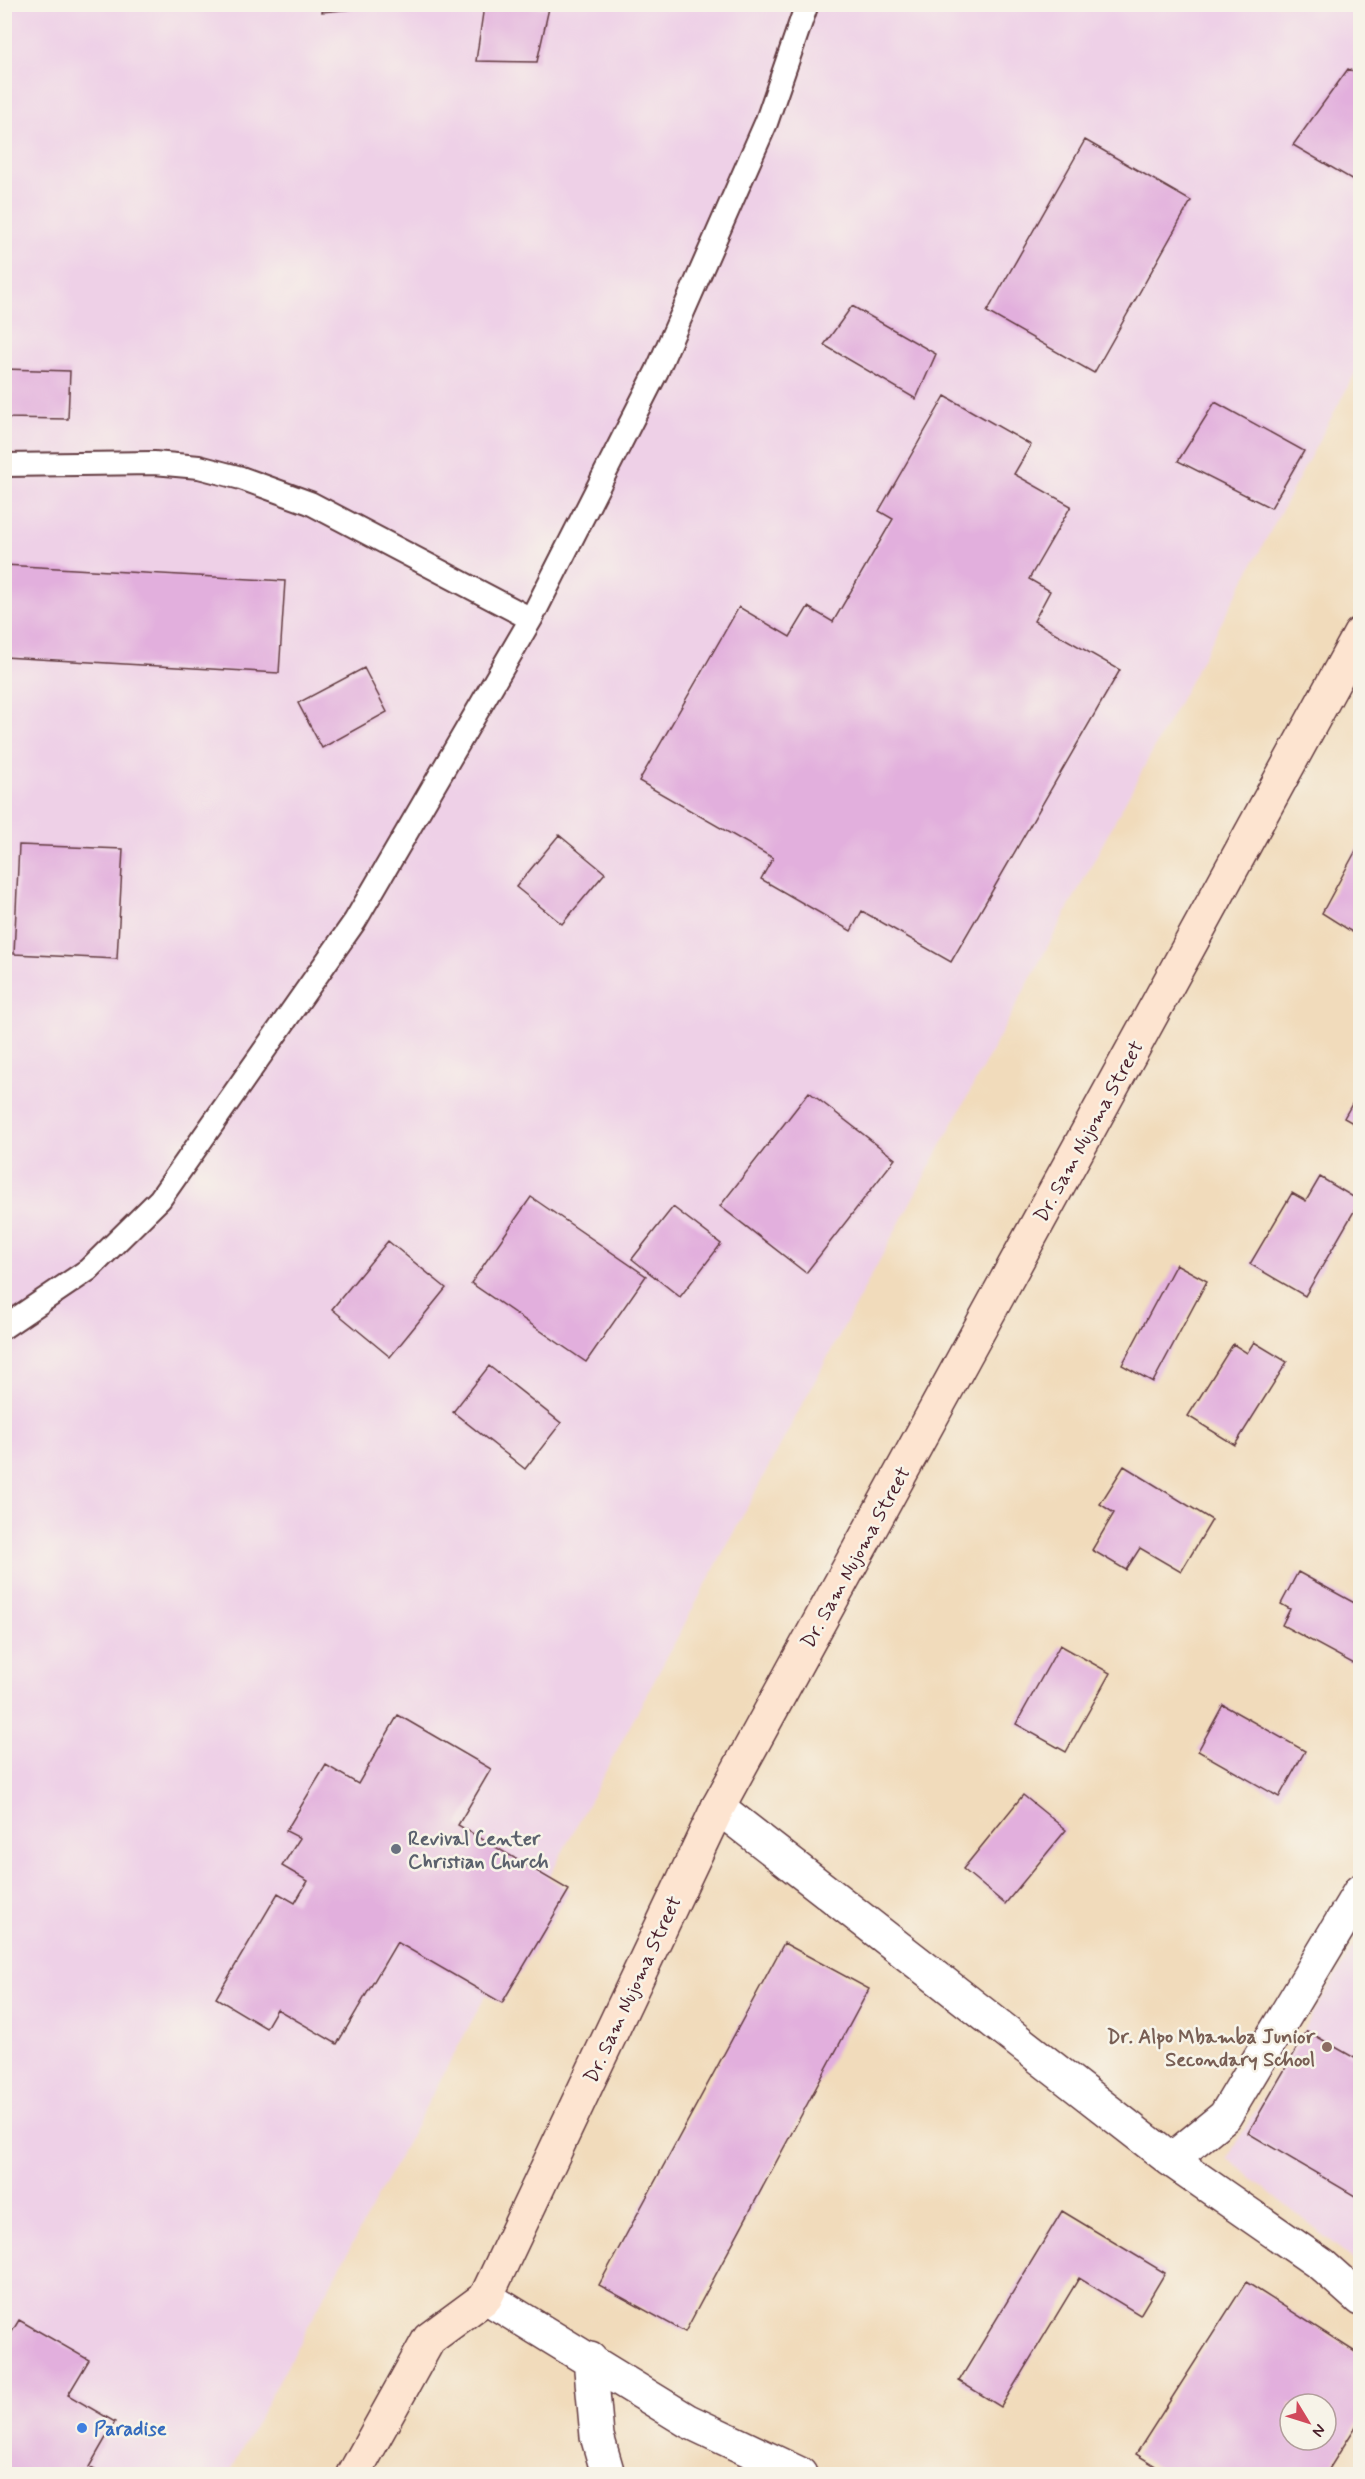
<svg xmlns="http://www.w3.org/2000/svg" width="1365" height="2479" font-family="Mynerve,sans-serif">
	<rect width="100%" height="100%" fill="#f7f3e8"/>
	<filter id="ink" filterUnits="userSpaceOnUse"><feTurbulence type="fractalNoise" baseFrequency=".0167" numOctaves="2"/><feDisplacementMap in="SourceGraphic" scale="12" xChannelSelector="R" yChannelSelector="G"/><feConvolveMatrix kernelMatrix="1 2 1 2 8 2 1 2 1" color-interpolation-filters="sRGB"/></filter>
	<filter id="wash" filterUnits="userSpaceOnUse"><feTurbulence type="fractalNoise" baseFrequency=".008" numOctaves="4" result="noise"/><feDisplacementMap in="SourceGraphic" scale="24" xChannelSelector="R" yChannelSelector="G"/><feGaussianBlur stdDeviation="1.35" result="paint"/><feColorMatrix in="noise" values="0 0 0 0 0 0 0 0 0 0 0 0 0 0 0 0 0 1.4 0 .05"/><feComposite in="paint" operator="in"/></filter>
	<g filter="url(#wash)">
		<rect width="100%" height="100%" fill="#f1dbbb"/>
		<path fill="#eed0e7" d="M5,5H1360V364L229,2474H5Z
			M1360,1936V2265L1227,2158Z"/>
		<g id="blocks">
			<path fill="#e2afdd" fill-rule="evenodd" d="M322,4H385V6L322,12Z
				M484,6L549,8L537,62L476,61Z
				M1348,69L1360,75V184L1293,145Z
				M1085,140L1191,201L1094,373L987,312Z
				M852,306L936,354L916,399L824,345Z
				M4,369L70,371L68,419L4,418Z
				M945,396L1031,445L1014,474L1071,506L1029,579L1050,591L1034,621L1120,670L951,962L862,911L851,931L761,879L773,858L639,781L739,607L790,637L808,607L833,622L893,519L879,511Z
				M1215,402L1304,451L1271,508L1178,461Z
				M4,565L285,581L279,673L4,657Z
				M364,668L387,712L322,748L298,703Z
				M559,835L605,873L562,924L516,887Z
				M1360,843V917L1352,932L1322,913Z
				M19,845L123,849L117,959L14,954Z
				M1360,1090V1127L1344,1118Z
				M809,1092L895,1159L806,1273L720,1206Z
				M1320,1177L1360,1201L1305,1296L1250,1264L1292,1193L1306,1201Z
				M531,1197L646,1276L586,1362L471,1283Z
				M673,1207L721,1244L680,1297L632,1259Z
				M388,1241L446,1288L390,1357L332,1309Z
				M1176,1264L1207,1281L1153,1382L1122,1365Z
				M1254,1342L1287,1362L1235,1445L1188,1416L1233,1344L1247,1353Z
				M489,1366L561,1423L525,1469L453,1412Z
				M1124,1466L1212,1520L1181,1572L1140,1548L1126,1570L1092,1550L1114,1513L1100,1504Z
				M1298,1572L1360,1606V1656L1356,1665L1282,1625L1290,1609L1281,1604Z
				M1060,1645L1110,1673L1066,1752L1016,1724Z
				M1223,1705L1305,1751L1279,1797L1198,1751Z
				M398,1715L491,1769L458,1825L569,1890L502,2003L397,1942L337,2044L277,2009L266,2028L216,1998L278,1893L295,1903L308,1881L282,1866L300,1838L286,1831L326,1765L358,1784Z
				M1023,1795L1066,1830L1005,1904L963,1869Z
				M784,1943L869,1989L685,2332L599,2285Z
				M1307,2031L1360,2061V2199L1248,2133Z
				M1062,2211L1165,2273L1140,2315L1079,2278L1001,2407L959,2381Z
				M1246,2282L1360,2355V2420L1326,2474H1168L1136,2454ZM1290,2404H1326V2440H1290Z
				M19,2320L89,2360L68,2395L115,2422L89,2467L102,2474H4V2345Z"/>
		</g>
	</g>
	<g filter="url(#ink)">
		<use href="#blocks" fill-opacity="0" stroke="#633b41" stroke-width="1.5"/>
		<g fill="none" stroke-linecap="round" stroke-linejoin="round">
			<g stroke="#633b41" stroke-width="26">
				<path id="lane" d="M4,465L154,463L199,467L241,478L310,503L531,619
					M4,1327L88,1270L160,1199L355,921L531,619L657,371L766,123L807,4"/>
			</g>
			<g stroke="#633b41" stroke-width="36">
				<path id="street" d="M718,1807L1171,2160L1322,2265L1360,2299
					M1171,2160L1225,2116L1360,1891
					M486,2297L688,2421L800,2474
					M590,2359L597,2436L608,2474"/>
			</g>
			<g stroke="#633b41" stroke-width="36">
				<path id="secondary" d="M354,2474L429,2339L486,2297L718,1807L1360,634"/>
			</g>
			<use href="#lane" stroke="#fff" stroke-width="22"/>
			<use href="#street" stroke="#fff" stroke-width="33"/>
			<use href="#secondary" stroke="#fde4d0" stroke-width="33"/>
		</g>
	</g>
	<circle fill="#6b7280" stroke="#f7f3e8" stroke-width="2" cx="396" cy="1849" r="6"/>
	<circle fill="#8d6e63" stroke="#f7f3e8" stroke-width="2" cx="1327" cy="2047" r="6"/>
	<circle fill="#3f7fe0" stroke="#f7f3e8" stroke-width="2" cx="82" cy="2428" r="6"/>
	<g text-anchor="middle" stroke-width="5" stroke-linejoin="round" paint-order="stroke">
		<g font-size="20" fill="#4a1f2b" stroke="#f7f3e8">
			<text transform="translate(1088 1131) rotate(-61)" y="7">Dr. Sam Nujoma Street</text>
			<text transform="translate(855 1557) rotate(-61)" y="7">Dr. Sam Nujoma Street</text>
			<text transform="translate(632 1989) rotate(-65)" y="7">Dr. Sam Nujoma Street</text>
		</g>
		<g font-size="20" font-weight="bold" fill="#5b616d" stroke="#f7f3e8" text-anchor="start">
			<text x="408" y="1845">Revival Center<tspan x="408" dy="23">Christian Church</tspan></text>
		</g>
		<g font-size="20" font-weight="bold" fill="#785e54" stroke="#f7f3e8" text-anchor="end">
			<text x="1315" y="2043">Dr. Alpo Mbamba Junior<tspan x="1315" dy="23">Secondary School</tspan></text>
		</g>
		<g font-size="20" font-weight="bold" fill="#366cbe" stroke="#f7f3e8" text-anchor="start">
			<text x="94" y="2435">Paradise</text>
		</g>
	</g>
	<rect width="1365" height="2479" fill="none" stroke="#f7f3e8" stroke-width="24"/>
	<g transform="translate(1308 2422) rotate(128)"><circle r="28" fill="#f7f3e8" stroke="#b29e9c" stroke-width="1.5"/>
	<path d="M0-4.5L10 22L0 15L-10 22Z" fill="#d1495b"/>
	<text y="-9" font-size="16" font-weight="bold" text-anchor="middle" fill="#4a1f2b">N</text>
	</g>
</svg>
